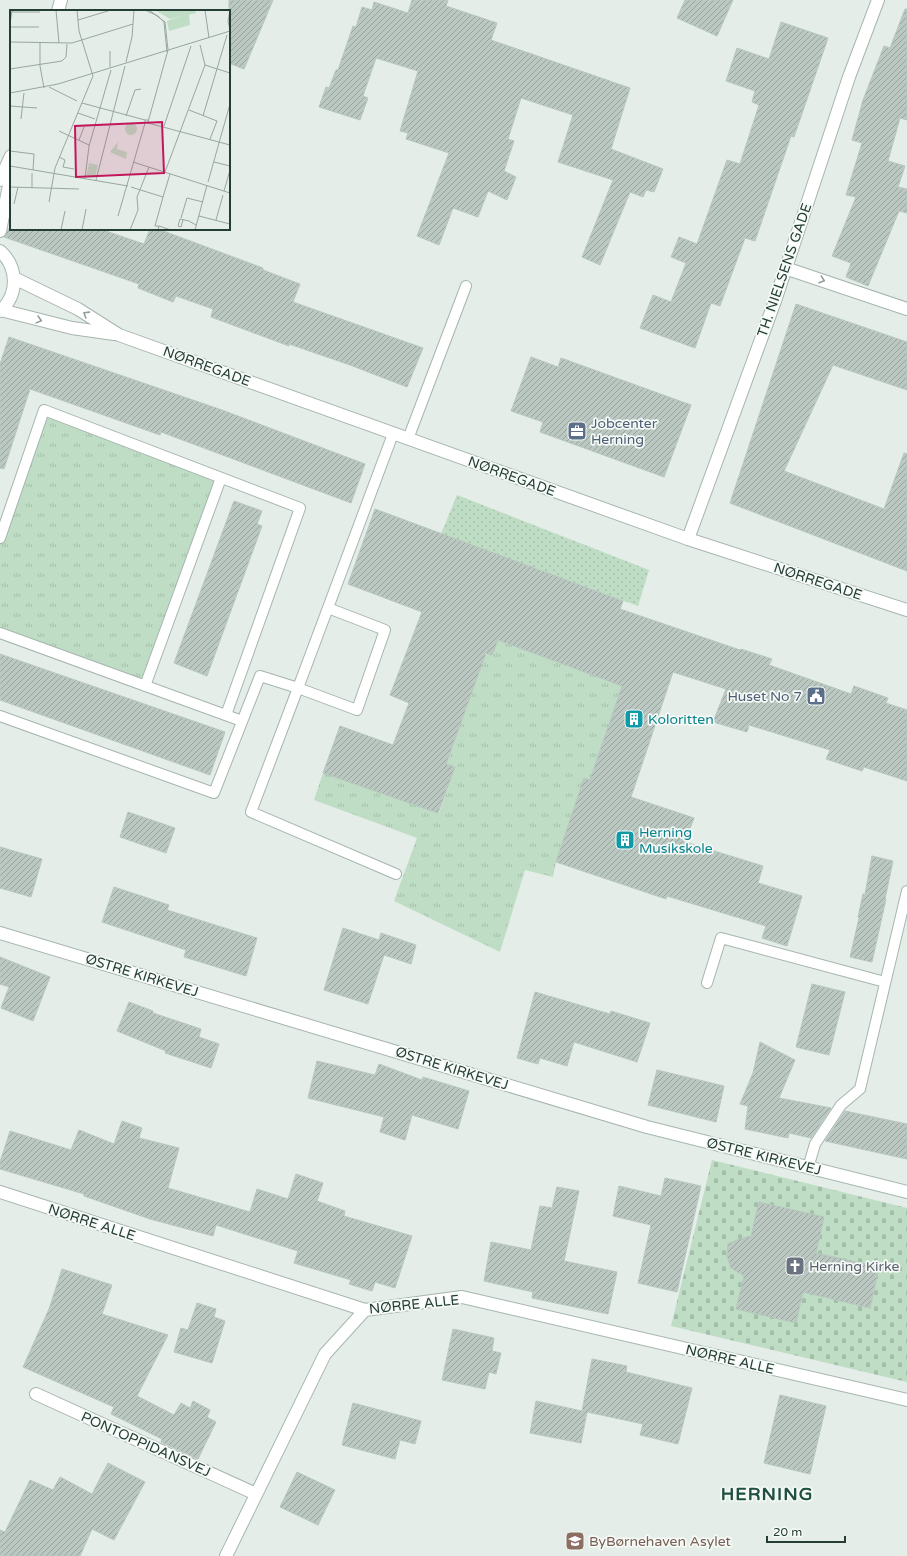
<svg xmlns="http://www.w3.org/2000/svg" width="907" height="1556" font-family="'Varela Round',sans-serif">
	<defs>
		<pattern id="grass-dots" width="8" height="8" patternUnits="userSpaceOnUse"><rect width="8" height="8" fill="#beddc4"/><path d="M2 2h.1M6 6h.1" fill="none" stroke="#a3bfa9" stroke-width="1.8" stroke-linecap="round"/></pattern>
		<pattern id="cemetery-stones" width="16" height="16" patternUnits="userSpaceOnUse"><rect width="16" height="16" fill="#beddc4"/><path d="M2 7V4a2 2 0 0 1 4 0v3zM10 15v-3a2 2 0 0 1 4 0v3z" fill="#a3bfa9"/></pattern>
		<pattern id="park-tufts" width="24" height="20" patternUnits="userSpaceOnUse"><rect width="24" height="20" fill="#beddc4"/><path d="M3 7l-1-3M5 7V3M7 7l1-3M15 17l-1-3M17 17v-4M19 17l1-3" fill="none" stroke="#a3bfa9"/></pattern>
		<pattern id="building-hatch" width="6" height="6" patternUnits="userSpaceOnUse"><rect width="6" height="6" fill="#bac8c1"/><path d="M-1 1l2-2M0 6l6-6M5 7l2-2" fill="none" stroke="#97a49e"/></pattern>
	</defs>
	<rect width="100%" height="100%" fill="#e4ede8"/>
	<path fill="url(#grass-dots)" d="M457,495L649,570L638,606L441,534Z"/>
	<path fill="url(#cemetery-stones)" d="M712,1160L907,1208V1382L671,1326Z"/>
	<path fill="url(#park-tufts)" d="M44,410L221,478L145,686L0,633V537Z
		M498,640L595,676L631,659L590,781L556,862L553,877L525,870L500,952L394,901L417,838L314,800L323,773L439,813L455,767L446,764L486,653Z"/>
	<path fill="url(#building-hatch)" stroke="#b7c7bf" d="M229,0H273L244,69L229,63Z
		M412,0H448L446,6L497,23L491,40L630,88L611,149L663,169L654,192L646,190L643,197L630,192L600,265L582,257L613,180L558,162L573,115L521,98L508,139L514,141L504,171L516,177L507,200L488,191L478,217L453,208L439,245L417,236L449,153L406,139L408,133L400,131L418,71L376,58L363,96L368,98L360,120L319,107L326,87L329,88L336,70H338L353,26L356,27L362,7L372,10L374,2L408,13Z
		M685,0H733L717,36L677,18Z
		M905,9H907V120L900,118L888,161L905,166L898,187L907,189V213L899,211L868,286L846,277L851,263L832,256L856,197L846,195L862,143L852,140L863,100L884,46L890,48Z
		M781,22L828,38L794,137L791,136L755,241L745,238L720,306L711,303L695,348L640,328L653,295L671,302L686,263L671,257L679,237L697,244L727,160L740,164L759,105L752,102L755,91L726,81L737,48L769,59Z
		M8,229H100L144,244L150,229H158L263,268V270L300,284L293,302L423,348L407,387L350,365L289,344V346L211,317L213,309L176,296L173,302L138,288L139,284L4,237Z
		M796,304L907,342V390L833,365L784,471L884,509L904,453L907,454V571L730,503Z
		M9,337L222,410L365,464L351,503L161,432L160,435L30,389L4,469L0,468V364Z
		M531,357L558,367L561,358L691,405L664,477L540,432L543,422L511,411Z
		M234,501L262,511L257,524L262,526L207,676L174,663Z
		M375,509L623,601L620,609L740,650L741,649L772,659L769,665L851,694L854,686L888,698L886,703L907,710V781L864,767L862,771L826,759L830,750L749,725L747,732L713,722L726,689L673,672L631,797L694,818L685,842L763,866L758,883L802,896L787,946L762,938L766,926L667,896L666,899L556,862L584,778L590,780L622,686L498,640L492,655L486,653L446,764L455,767L438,813L323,773L340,726L393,745L409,703L390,695L422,612L348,584Z
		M0,654L225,732L210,775L0,700Z
		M128,812L175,828L166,853L120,837Z
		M0,847L42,859L31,897L0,888Z
		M872,856L893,861L885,899H886L872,962L850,957L859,918L858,917L863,894H865Z
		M114,887L169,905L167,910L257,938L246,976L184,957L186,950L102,922Z
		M343,928L379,940L381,933L416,945L411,964L384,955L368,1004L324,990Z
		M0,957L50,977L33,1021L1,1008L9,987L0,984Z
		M812,984L845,992L829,1055L796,1047Z
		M535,992L610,1014L611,1011L650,1023L637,1062L574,1042L567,1066L540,1058L538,1064L517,1058Z
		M129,1002L153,1011V1013L201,1029L199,1037L219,1044L211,1068L165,1053L166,1051L117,1031Z
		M760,1042L795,1060L779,1098L831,1108L811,1138L789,1133L788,1138L745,1129L748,1106L740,1104L753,1073Z
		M317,1061L375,1075L379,1064L422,1080L423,1077L469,1091L458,1129L412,1115L405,1140L380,1132L384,1117L308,1098Z
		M657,1070L724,1086L716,1122L648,1105Z
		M845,1111L907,1124V1159L825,1141Z
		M122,1121L142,1128L139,1138L179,1148L168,1188L250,1212L257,1189L288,1199L296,1174L323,1183L317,1201L345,1211L344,1216L412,1236L395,1288L375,1282L372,1291L349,1284L351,1280L294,1263L298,1251L216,1225L213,1236L150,1219L84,1196V1194L0,1169V1162L10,1131L71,1150L79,1130L114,1144Z
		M665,1178L701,1186L677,1292L638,1283L651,1225L613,1216L619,1186L661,1196Z
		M557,1187L579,1191L564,1261L617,1272L608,1314L532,1298L533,1292L484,1281L491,1242L531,1250L540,1206L552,1208Z
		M759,1202L824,1217L816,1253L879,1267L870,1308L803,1292L796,1323L736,1309L744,1276L731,1268L727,1256L728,1244L739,1239L751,1236Z
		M62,1269L112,1285L102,1314L168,1335L137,1396L174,1415L181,1403L190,1408L193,1401L210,1410L207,1417L216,1422L198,1459L161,1442L162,1439L111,1414L114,1407L23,1367L49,1309Z
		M197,1303L216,1309L214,1317L225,1321L212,1363L174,1352L181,1328L188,1330Z
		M453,1329L494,1338L492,1351L501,1353L496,1374L489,1372L485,1389L442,1380Z
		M592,1359L627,1366L626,1372L692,1388L678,1444L640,1435L643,1424L587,1412L581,1443L530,1433L536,1401L582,1411Z
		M780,1395L826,1406L810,1474L764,1463Z
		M353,1403L421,1421L415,1444L400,1440L395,1459L342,1445Z
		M108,1463L145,1482L114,1540L92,1529L80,1556H0V1530L5,1532L30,1480L53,1490L60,1477L92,1494Z
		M297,1472L335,1490L318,1525L280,1507Z"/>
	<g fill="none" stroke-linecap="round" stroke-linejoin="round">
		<g stroke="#a7b5af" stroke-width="12">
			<path id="service" d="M408,439L466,286
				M0,538L44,410L300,508L226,715
				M328,608L385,630L357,710L298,688L251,812L396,874
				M0,633L242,721
				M145,686L221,478
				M0,716L214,793L260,676L298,688L393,434
				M707,983L721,938L885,982
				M808,1168L815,1144L841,1105L860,1089L907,891"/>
		</g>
		<g stroke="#a7b5af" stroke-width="14">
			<path id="minor" d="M785,268L907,309
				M688,539L775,301L849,77L878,0
				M0,933L647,1127L907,1192
				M0,1192L365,1310L462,1297L907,1400
				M36,1394L256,1494
				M226,1556L325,1354L365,1310"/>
		</g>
		<g stroke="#a7b5af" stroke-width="14">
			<path id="tertiary" d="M58,11L61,0
				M0,180L11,156
				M0,231L11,175
				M0,251C18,267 19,295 0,311
				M14,278L78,309L119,335L688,539L907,610
				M1,310L72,328L114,334"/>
		</g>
		<use href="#service" stroke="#fff" stroke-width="10"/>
		<use href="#minor" stroke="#fff" stroke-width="12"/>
		<use href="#tertiary" stroke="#fff" stroke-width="12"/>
	</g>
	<defs><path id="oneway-chevron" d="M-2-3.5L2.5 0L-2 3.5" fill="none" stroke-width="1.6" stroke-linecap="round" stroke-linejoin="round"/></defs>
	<g stroke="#929e9a">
		<use href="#oneway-chevron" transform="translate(822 280) rotate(19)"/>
		<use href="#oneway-chevron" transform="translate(86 314) rotate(-148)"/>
		<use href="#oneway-chevron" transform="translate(39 320) rotate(15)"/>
	</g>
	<defs>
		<g id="office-square" transform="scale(1)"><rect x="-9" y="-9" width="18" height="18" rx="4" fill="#5c6f8a" stroke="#f5faf7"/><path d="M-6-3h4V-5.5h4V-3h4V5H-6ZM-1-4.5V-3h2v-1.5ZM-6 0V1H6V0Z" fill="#fff"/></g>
		<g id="civic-square" transform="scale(1)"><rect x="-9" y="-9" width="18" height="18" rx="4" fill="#5c6f8a" stroke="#f5faf7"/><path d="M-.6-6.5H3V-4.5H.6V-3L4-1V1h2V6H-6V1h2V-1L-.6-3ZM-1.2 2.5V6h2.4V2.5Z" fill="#fff"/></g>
		<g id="building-square" transform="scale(1)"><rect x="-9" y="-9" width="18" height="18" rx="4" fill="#0f9aa8" stroke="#f5faf7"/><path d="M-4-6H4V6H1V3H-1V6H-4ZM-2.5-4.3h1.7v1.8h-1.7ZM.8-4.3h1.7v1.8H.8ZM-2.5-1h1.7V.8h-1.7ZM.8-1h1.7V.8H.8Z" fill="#fff"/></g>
		<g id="church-square" transform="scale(1)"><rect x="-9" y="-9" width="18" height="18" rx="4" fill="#6b7280" stroke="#f5faf7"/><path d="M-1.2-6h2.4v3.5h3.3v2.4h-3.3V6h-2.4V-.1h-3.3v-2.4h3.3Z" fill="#fff"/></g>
		<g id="school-square" transform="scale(1)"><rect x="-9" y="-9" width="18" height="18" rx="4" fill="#8d6e63" stroke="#f5faf7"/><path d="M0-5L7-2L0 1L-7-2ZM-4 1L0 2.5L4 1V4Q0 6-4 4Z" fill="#fff"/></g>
	</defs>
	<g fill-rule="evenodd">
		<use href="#office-square" x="577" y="431"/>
		<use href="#civic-square" x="816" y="696"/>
		<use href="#building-square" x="634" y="719"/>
		<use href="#building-square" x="625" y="840"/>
		<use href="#church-square" x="795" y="1266"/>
		<use href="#school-square" x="575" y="1541"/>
	</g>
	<g text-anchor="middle" stroke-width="3.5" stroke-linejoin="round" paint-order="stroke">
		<g font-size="14" fill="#243e35" stroke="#f5faf7">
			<text transform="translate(784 270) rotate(-71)" y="5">TH. NIELSENS GADE</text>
			<text transform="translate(207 366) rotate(20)" y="5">NØRREGADE</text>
			<text transform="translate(512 476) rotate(20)" y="5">NØRREGADE</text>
			<text transform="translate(818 581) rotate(18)" y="5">NØRREGADE</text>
			<text transform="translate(142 975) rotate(17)" y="5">ØSTRE KIRKEVEJ</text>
			<text transform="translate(452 1068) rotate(17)" y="5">ØSTRE KIRKEVEJ</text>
			<text transform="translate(764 1156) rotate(14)" y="5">ØSTRE KIRKEVEJ</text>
			<text transform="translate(92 1222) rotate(18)" y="5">NØRRE ALLE</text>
			<text transform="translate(414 1304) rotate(-6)" y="5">NØRRE ALLE</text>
			<text transform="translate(730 1359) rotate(13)" y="5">NØRRE ALLE</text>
			<text transform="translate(146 1444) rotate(24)" y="5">PONTOPPIDANSVEJ</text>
		</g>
		<g font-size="14" fill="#4e5e75" stroke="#f5faf7" text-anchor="start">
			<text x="591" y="428">Jobcenter<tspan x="591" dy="16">Herning</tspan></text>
			<text x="802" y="701" text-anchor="end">Huset No 7</text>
		</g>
		<g font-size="14" fill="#0d838f" stroke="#f5faf7" text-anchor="start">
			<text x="648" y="724">Koloritten</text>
			<text x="639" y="837">Herning<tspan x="639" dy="16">Musikskole</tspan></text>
		</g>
		<g font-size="14" fill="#5b616d" stroke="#f5faf7" text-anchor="start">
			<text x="809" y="1271">Herning Kirke</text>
		</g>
		<g font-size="14" fill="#785e54" stroke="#f5faf7" text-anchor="start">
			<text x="589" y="1546">ByBørnehaven Asylet</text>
		</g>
		<g font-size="18" font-weight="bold" letter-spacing="1" fill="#205040" stroke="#f5faf7">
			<text x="767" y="1500">HERNING</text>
		</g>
	</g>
	<g transform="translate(10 10)">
		<rect width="220" height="220" fill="#e4ede8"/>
		<path d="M179,4L180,15L159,21L157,11Z" fill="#beddc4"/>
		<path d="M79,153L88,155L85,168L76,167Z" fill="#beddc4"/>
		<path d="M115 119a6 6 0 1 1 12 0a6 6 0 1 1-12 0ZM108,132L107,139L117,142L116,149L100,142Z" fill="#beddc4"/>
		<path d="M145,0H185L186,3L160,9Z" fill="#beddc4"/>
		<path fill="none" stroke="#97a7a0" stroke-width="1" d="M46,0L49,33M135,0L148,6L154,12L157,42M195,0L199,28M220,0L218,11L220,20M2,2H30M68,10L101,0M0,15L2,0M0,17H29M0,32L62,33L123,14M30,33V56L34,78M100,41V57M116,52L122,27L124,0M195,55L220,63M0,59L52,51L56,47L57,34M39,77L67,91M0,83L48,74L220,21M72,93L135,110M0,96L27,98M179,100L207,111L200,129M68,103L85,109M116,106L125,80L131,79M193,106L217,25M11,109L14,83M138,110H135V113L138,112L158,40L155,12L139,0M138,113L220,135M154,116L181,36M49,121L79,135M69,130L74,117M0,141L24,144L23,160M49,147L55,150L53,157L64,159M123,152L220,183M204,152L220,156M0,156L118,176M155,162L195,55L190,35M75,168L79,136L101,60M86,170L115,56M198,172L220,94M0,177L69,179M121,177L153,187L145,216H149L148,220M22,178V163M214,181L220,160M153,187L160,164M39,192L45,158L83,66L69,21L67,0M4,194L8,177M108,206L135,113M189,206L220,214M171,208L177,188L193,192M173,210L171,217L168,216L170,209L179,211L186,215M206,210L213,185M149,216L161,220M51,220L55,201M72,220L76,199M120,220L128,200L127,187L139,157M185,220L197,175"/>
		<path fill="#c2185b" fill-opacity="0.15" stroke="#c2185b" stroke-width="2" d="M152,112L154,163L66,167L65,116Z"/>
		<rect width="220" height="220" fill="none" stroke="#243e35" stroke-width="2"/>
	</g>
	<path d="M767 1536v6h78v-6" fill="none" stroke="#243e35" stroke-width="2"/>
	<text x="773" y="1536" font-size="12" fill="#243e35" stroke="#f5faf7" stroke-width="3" paint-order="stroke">20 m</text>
</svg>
